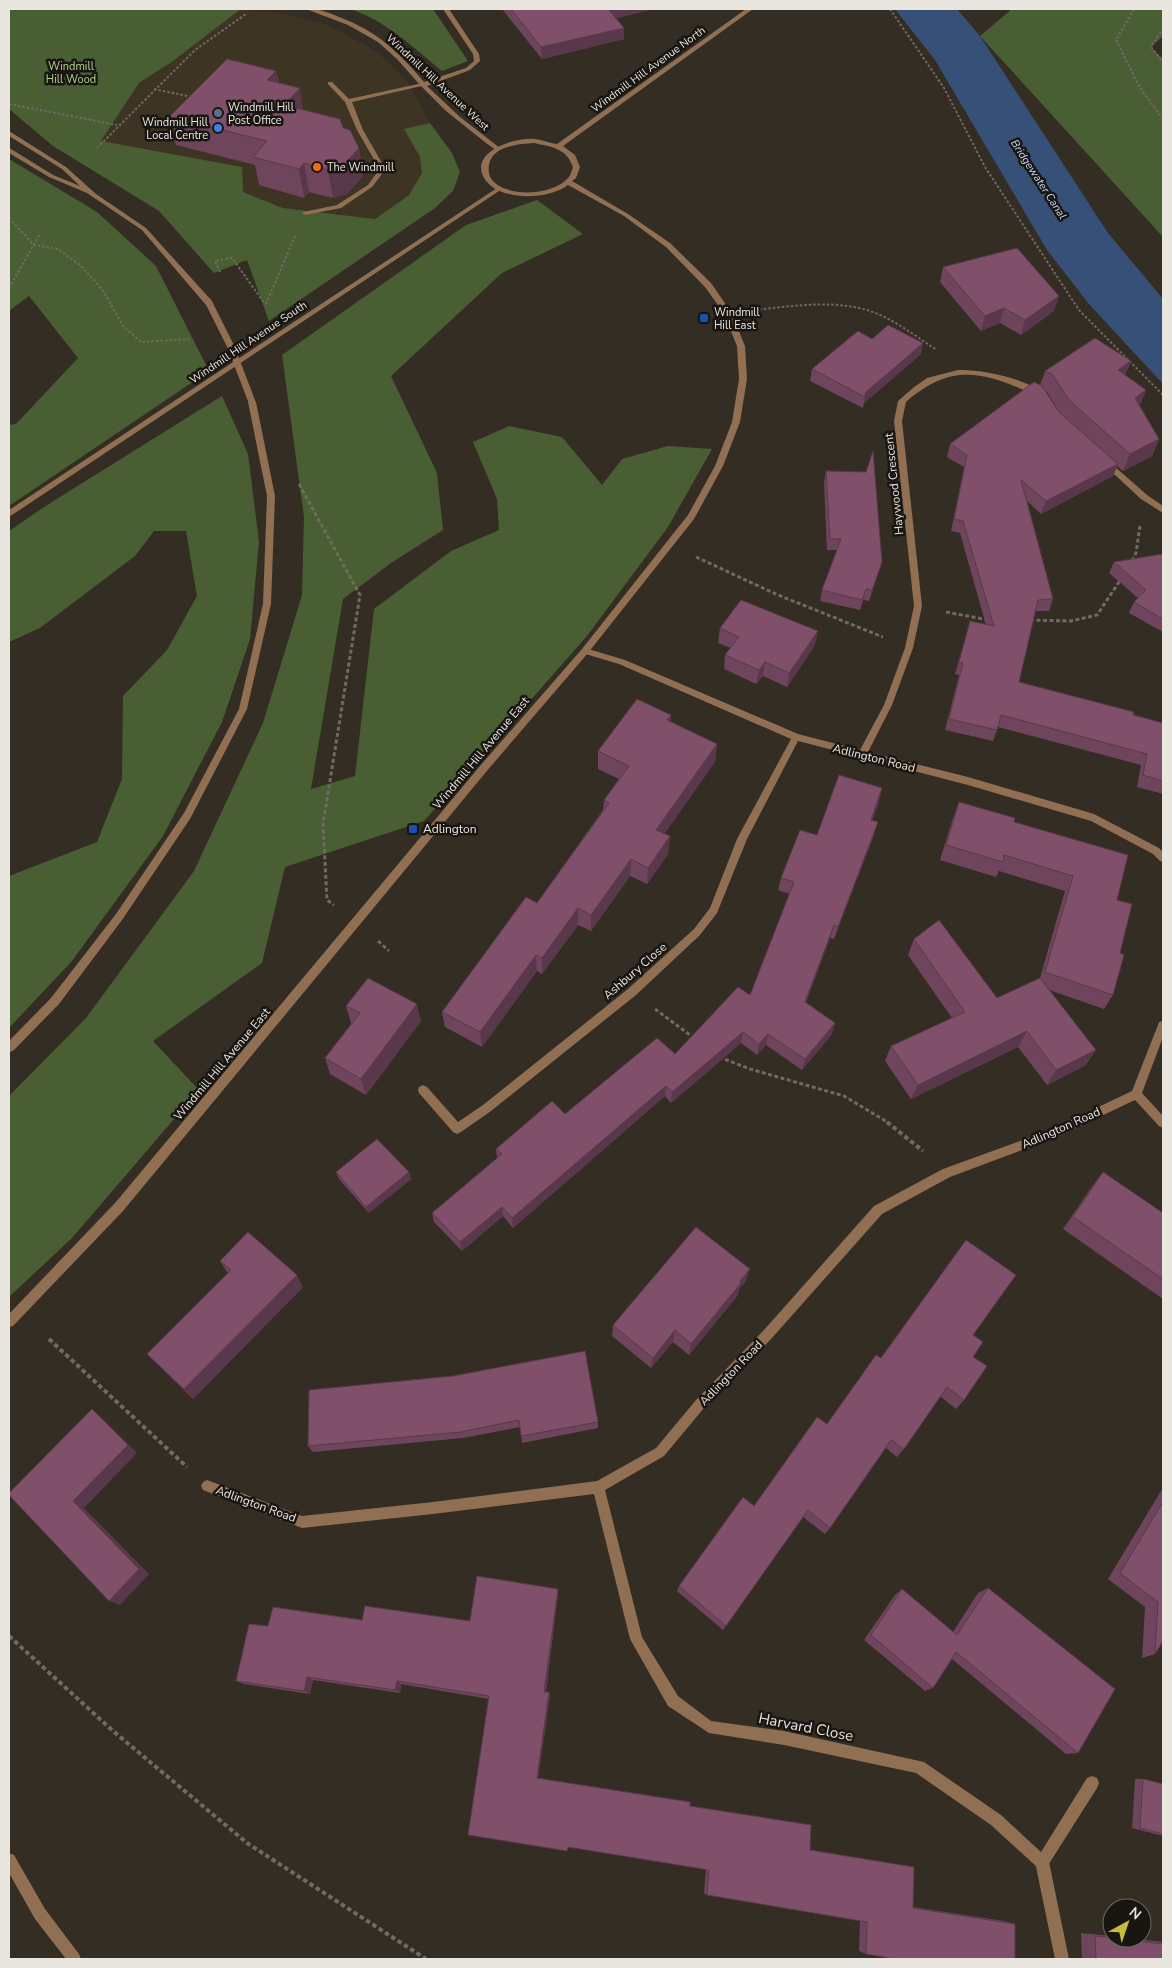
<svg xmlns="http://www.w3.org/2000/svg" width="1172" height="1968" font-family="'Nunito Sans',sans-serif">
	<rect width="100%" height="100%" fill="#332d24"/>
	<path fill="#3d3424" d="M241,9L286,14L328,25L377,52L408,82L430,123L405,129L420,157L423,173L409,195L375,219L283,208L243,192L101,141L139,83L173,61Z"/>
	<path fill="#4a5e33" d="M9,9H241L173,61L139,83L101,141L242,167L243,192L283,208L375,219L409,195L422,173L420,157L404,129L430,123L452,153L460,172L453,191L435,208L269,321L247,260L214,273L159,211L53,146L9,109Z
		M350,9H433L468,61L442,71C414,48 385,20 350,9Z
		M1012,9H1163V36L1151,47L1163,59V237L980,36Z
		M9,159L97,212L156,266L209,371L9,506V425L16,424L78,358L29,296L9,311Z
		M537,200L583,234L502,273L391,376L437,473L443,530L391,563L343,599L311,789L355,776L374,609L451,551L499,530L497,499L473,442L509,426L562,437L602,485L622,459L668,446L712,449L668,527L587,636L424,821L285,867L262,963L153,1041L199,1090L72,1238L9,1297V1096L86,1018L194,871L263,723L302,595L304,517L282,355L466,225Z
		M222,396L248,454L259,542L250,639L222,722L163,836L72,961L9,1028V876L97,842L122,779L123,696L167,650L197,596L186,531H154L135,556L40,628L9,642V531L47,505Z"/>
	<path fill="#365078" d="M895,9H957L980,36L1108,233L1163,299V384L1088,303L1047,250L935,60Z"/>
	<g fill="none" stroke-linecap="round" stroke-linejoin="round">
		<path stroke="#706a62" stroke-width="2" stroke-dasharray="2.5 2" stroke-linecap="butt" d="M890,9L944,88L985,167L1079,310L1163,395
			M1134,9L1116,40L1140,88L1163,119
			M1163,28L1151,47L1163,62
			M154,89L192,97
			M9,104L117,125
			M97,148L195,50L246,14
			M9,218L34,245L58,249L80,265L102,289L123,326L141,342L189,339
			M220,272L215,261L232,258L265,304
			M9,288L40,234
			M266,304L295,236
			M755,310C795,306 839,298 878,314C899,323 918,338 937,350"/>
		<path stroke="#706a62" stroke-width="3" stroke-dasharray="4 2.5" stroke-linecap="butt" d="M299,484L360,595L323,824L327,900L334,905
			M696,557L778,595L883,637
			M1132,561L1136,553L1140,526
			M946,612L989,620
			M1030,620L1071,621L1097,615L1121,579
			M378,941L389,951
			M655,1009L694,1038
			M719,1057L750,1069L844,1096L889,1123"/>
		<path stroke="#706a62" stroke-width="4" stroke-dasharray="4.5 3" stroke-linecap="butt" d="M887,1122L923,1151
			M49,1339L187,1467
			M9,1636L113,1731L247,1843L426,1959"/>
		<path fill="#916f52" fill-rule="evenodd" d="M328,82H332L349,99L423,83L426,85L352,102L363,130L382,163V174L372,187L341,208L305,215L303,214V212L337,205L368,185L376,174V163L357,130L345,102L328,84Z
			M9,131L66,167L96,194L146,228L212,301V305H206L142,230L87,193L49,177L9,153V148L11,149L53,175L80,186L62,169L9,136Z
			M252,399L256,402L275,496L271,604L247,709L190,819L122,920L59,1004L13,1051L9,1052V1041L51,998L116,914L184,813L239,709L263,604L267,496L248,402Z
			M9,1853L14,1855L45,1909L79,1954L81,1959H66L35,1919L9,1873Z
			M1042,1855L1047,1857L1049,1862L1069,1959H1055L1035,1862L1037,1857Z"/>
		<path fill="#916f52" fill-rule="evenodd" d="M306,9C317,8 329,13 339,17C377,31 399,52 424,82L466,68L474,61L473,54L443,9H449L479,54L480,61L470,70L427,86L460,117L500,148V150H496L486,143L446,111L420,85L397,59L378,42L348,25Z
			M497,188L502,189L9,517V510Z
			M958,370C981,369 1025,378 1042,393L1038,396L1035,395C984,372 952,362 906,402L902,421L922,606L913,648L892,705L868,752L968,777L1094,814L1159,848L1163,852V862L1160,861L1153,854L1091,821L968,785L798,741L747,839L717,913L700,935L636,995L491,1111L461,1132L457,1134L453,1132L419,1093L418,1090L419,1087L423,1085L427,1087L458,1122L483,1105L628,989L694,929L710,908L737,839L791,739L619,664L582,653L581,651L582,649L585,648L625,660L798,734L860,750L884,705L905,648L914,606L894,421L898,401L913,388L927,378Z
			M1105,458L1147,495L1163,506V513L1141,499L1102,463L1101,461Z
			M1163,1021V1037L1142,1093L1163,1116V1128L1159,1126L1135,1100L1057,1137L950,1177L882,1214L772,1338L704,1408L664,1456L605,1490L642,1637L678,1696L711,1721L784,1731L924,1762L1001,1815L1041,1852L1087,1778L1092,1776L1097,1778L1099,1783L1097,1788L1047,1867L1042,1869L1037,1867L991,1825L916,1773L784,1745L709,1733L668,1706L630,1639L594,1494L433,1514L302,1528L203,1490L201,1486L203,1482L207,1480L302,1516L433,1502L597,1481L656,1448L696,1400L764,1330L874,1206L943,1169L1050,1130L1132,1091L1158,1025L1159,1022Z"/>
		<path fill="#916f52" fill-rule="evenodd" d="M746,9H753L563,146L575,155L580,167L576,178L572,181L628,214L670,243L711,283L731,312L745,346L747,379L740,422L723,466L694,519L588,653L486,772L123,1211L13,1326L9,1327V1314L115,1203L480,766L582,649L688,515L715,466L732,422L739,379L737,346L723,312L705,287L666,247L624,216L568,185C549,200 498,202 484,178C469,151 516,137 535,139C542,140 550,143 557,144ZM534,143C552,147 566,148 573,167C572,170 571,174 569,177C554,195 511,198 494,182C489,177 488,172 489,165C492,146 519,144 534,143Z"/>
		<path stroke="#916f52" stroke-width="7" d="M209,303L231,347L252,402"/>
	</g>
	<path fill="#6e455c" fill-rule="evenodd" d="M502,9H654L616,18L624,39L542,59Z
		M276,71L279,83L303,110L343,128L359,148L363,176L347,194L333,198L309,192L304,198L259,185L255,165L176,145L169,117Z
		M943,267L1054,311L1021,335L1000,323L981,331L940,282Z
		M872,339L923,343L921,354L864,403L863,408L810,381L812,369Z
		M1131,361L1125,375L1146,390L1139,406L1159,439L1152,456L1123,471L1117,466L1113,476L1041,514L1027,501L1053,599L1049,611H1035L1019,682L1163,723V794L1137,787L1141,765L998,727L993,741L945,730L959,675L955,674L970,621L986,625L960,533L951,531L964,467L947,457L950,444L1040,385L1045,371ZM1045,391L1047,392L1060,413L1059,412Z
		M826,471L882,562L879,572L869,601L863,600L860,610L820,601L822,590L837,550H827L824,482Z
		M1163,554V632L1129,613L1134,602L1138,598L1109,573L1114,562Z
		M720,628L815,645L787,687L763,676L756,684L724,669L725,655L731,648L718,643Z
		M671,715L670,722L717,744L715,762L664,834L670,836L668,854L647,884L630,876L591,931L578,925L542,974L537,971L482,1047L445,1027L442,1012L537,903L603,810L604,800L619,779L598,769V751Z
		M879,802L872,820L874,835L834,939L830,938L806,1002L835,1023L832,1034L802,1070L766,1045L757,1055L741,1043L671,1103L665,1096L513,1228L503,1216L462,1251L434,1222L432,1213L497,1158L496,1149L565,1114L675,1054L750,995L790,894L778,890L781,878L817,835Z
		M959,802L1014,822L1117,900L1120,953L1113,995L1104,1009L1049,990L1086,1065L1047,1085L1018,1047L911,1099L885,1061L891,1046L952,1018L908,955L914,939L997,998L1040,978L1065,891L999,871L996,877L940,860L953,818Z
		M346,1006L421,1021L366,1095L330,1074L325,1058L352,1023H351Z
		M336,1172H409L411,1179L369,1213L339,1179Z
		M1103,1172L1163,1213V1299L1063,1229L1093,1185Z
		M220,1261L303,1287L193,1399L147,1354L228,1273Z
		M746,1281L739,1289L738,1295L689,1355L673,1342L651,1368L612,1336L613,1325Z
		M973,1335V1357L964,1400L956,1409L940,1396L904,1449L897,1457L886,1448L830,1528L825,1534L803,1517L723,1630L677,1591L679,1586L754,1506L827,1424L881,1358Z
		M453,1376L598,1422V1428L522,1443L520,1427L463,1438L313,1452L308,1446Z
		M1163,1490V1641L1155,1654L1142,1658L1145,1607L1108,1579L1161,1491Z
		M988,1588L1078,1753L1066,1754L952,1659L933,1688L925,1691L864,1640L895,1595L902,1589L953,1632L978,1593Z
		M558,1594L546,1692L550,1695L538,1778L690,1806L810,1850L913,1907L1004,1921L1015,1924L866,1954L859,1951L860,1921L707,1895L704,1893L706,1869L568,1847L489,1699L401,1684L400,1693L313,1680L310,1694L244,1684L236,1681L268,1626L362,1620L470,1621Z
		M1135,1779H1143L1163,1784V1836L1132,1828Z
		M1081,1933L1112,1936V1938H1128L1163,1942V1959H1082Z"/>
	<path fill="#5a384b" d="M608,9H654L607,20Z
		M624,28V39L542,59L541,47Z
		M276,71L281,99L267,80Z
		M300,88L304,117L284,105Z
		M359,148L363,176L347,194L333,198L328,170Z
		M304,163L309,192L304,198L299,169Z
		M1059,296L1054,311L1021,335L1025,320Z
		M1004,308L1000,323L981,331L985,316Z
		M923,343L921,354L864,403L865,393Z
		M1131,361L1124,378L1118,370Z
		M1146,390L1139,408L1135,398Z
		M1159,439L1152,456L1123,471L1130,454Z
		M1118,464L1113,476L1041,514L1046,501Z
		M882,562L879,572L869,601L872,590Z
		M866,589L863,600L860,610L862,600Z
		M818,631L815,645L787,687L789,673Z
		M765,662L763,676L756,684L759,670Z
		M671,715L670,733L667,720Z
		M717,744L715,762L655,847L656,830Z
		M882,788L879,802L868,833L871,820Z
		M878,822L874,835L834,939L838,927Z
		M670,836L668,854L647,884L648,868Z
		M631,859L630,876L591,931V915Z
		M578,908V925L542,974V958Z
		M834,925L830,938L802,1013L805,1002Z
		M536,955L537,971L482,1047L480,1032Z
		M417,1004L421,1021L366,1095L361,1079Z
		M835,1023L832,1034L802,1070L805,1059Z
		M1027,1031L1018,1047L911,1099L918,1085Z
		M743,1032L741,1043L671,1103L672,1092Z
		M768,1034L766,1045L757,1055L759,1044Z
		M1096,1050L1086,1065L1047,1085L1056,1070Z
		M666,1086L665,1096L513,1228L512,1218Z
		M409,1172L411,1179L369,1213L366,1207Z
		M502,1207L503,1216L462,1251L460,1242Z
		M750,1269L746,1281L739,1289L738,1295L689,1355L691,1344Z
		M297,1275L303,1287L193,1399L184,1389Z
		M675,1330L673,1342L651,1368L653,1358Z
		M92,1409L102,1418L137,1453L84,1508L149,1574L120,1605L109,1601L73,1501Z
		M558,1589V1594L545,1694L544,1692Z
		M307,1677L313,1680L310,1694L304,1691Z
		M397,1681L401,1684L400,1693L395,1690Z
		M549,1692L550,1695L538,1779L537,1778Z"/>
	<path fill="#80506b" stroke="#5a384b" d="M511,9H608L624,28L541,47Z
		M227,59L276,71L267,80L300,88L284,105L340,119L343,128L350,130L359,148L343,166L328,170L304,163L299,169L253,157L267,141L169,117Z
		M1017,248L1059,296L1025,320L1004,308L985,316L943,267Z
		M888,325L923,343L865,393V397L812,369L858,331L872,339Z
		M1095,338L1131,361L1118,370L1146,390L1135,398L1159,439L1130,454L1069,400L1052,374L1045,371Z
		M1034,382L1042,386L1059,412L1118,464L1046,501L1021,480L1053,599L1038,600L1019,682L1134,712L1133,715L1163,723V781L1143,775L1147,754L1001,715L997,730L949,719L963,663L959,662L970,621L994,626L963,521L954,519L967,455L950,444Z
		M873,451L882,562L872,590L866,589L862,600L822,590L841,539H830L826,471L866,472Z
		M1163,554V619L1134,602L1146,590L1114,562Z
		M741,600L818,631L789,673L765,662L759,670L725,655L739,637L720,628Z
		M637,699L671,715L667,720L717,744L656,830L670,836L648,868L631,859L591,915L578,908L542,958L536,955L480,1032L442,1012L526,897L537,903L609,803L604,800L629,766L598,751Z
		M839,775L882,788L871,820L878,822L838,927L834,925L805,1002L835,1023L805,1059L768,1034L759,1044L743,1032L672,1092L666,1086L512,1218L502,1207L460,1242L432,1213L502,1154L496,1149L552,1101L565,1114L657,1038L675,1054L738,987L750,995L794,882L781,878L800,830L817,835Z
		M959,802L1015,818L1014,822L1128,855L1117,900L1132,904L1120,953L1124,955L1113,995L1045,972L1073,876L1004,855L1003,862L946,845Z
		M939,920L997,998L1040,978L1096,1050L1056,1070L1027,1031L918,1085L891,1046L965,1012L914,939Z
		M368,978L417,1004L361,1079L325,1058L360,1013L346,1006Z
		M377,1139L409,1172L366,1207L336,1172Z
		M1103,1172L1163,1213V1279L1073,1217Z
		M696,1227L750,1269L740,1281L741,1283L691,1344L675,1330L653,1358L613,1325Z
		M248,1232L297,1275L184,1389L147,1354L231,1270L220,1261Z
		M966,1240L1016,1275L973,1335L983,1342L973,1357L987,1366L964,1400L947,1387L904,1449L891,1440L830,1528L808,1510L726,1626L679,1586L743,1497L754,1506L817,1417L827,1424L876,1355L881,1358Z
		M585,1351L598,1422L521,1436L519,1420L461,1432L308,1446L309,1390L453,1376Z
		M92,1409L128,1445L73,1501L139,1569L109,1601L9,1495V1493Z
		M1163,1502V1641L1155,1654L1158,1602L1120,1573Z
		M477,1576L558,1589L544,1692H549L537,1778L690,1802V1806L811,1825L810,1850L914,1867L913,1908L1015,1924V1959H894L866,1954L867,1922L707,1895L709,1870L568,1847L567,1851L468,1835L489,1696L397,1681L395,1690L307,1677L304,1691L236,1681L249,1624L268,1626L273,1607L362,1620L365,1606L470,1621Z
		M988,1588L1115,1689L1078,1753L956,1652L933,1688L871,1635L902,1589L957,1635Z
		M1143,1779L1163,1784V1834L1140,1828Z
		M1095,1936L1163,1944V1959H1096Z"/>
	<circle fill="#5c6f8a" stroke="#191612" stroke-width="2" cx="218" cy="113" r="5"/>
	<circle fill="#3f7fe0" stroke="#191612" stroke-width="2" cx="218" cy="128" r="5"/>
	<circle fill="#e8710a" stroke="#191612" stroke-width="2" cx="317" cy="167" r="5"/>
	<g fill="#1a4fb4" stroke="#191612" stroke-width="2">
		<rect x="699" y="313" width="10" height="10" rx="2.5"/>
		<rect x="408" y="824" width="10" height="10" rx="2.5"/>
	</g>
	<g text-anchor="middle" stroke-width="5" stroke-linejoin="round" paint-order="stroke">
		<g font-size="11" fill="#afd288" stroke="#191612">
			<text x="71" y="70">Windmill<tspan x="71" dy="13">Hill Wood</tspan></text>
		</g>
		<g font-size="11" fill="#e9e5df" stroke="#191612">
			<text transform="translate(648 69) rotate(-36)" y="4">Windmill Hill Avenue North</text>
			<text transform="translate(438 82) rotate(43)" y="4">Windmill Hill Avenue West</text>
			<text transform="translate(248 342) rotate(-34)" y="4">Windmill Hill Avenue South</text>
		</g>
		<g font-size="11" fill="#e9e5df" stroke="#191612" text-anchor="start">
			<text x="228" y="111">Windmill Hill<tspan x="228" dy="13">Post Office</tspan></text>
			<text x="208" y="126" text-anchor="end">Windmill Hill<tspan x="208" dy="13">Local Centre</tspan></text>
			<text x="327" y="171">The Windmill</text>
			<text x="714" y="316">Windmill<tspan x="714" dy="13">Hill East</tspan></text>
		</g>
		<g font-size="11" font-style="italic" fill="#c7d8f3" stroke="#191612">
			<text transform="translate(1039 179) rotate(57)" y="4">Bridgewater Canal</text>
		</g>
		<g font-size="12" fill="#e9e5df" stroke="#191612">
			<text transform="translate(894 484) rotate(-96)" y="4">Haywood Crescent</text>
			<text transform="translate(481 753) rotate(-50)" y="4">Windmill Hill Avenue East</text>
			<text transform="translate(874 758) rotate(14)" y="4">Adlington Road</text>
			<text transform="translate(635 971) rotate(-41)" y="4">Ashbury Close</text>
			<text transform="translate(222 1064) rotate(-50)" y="4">Windmill Hill Avenue East</text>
			<text transform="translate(1061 1128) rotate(-24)" y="4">Adlington Road</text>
			<text transform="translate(731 1373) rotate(-46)" y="4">Adlington Road</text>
			<text transform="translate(256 1504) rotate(20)" y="4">Adlington Road</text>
		</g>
		<g font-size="12" fill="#e9e5df" stroke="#191612" text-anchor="start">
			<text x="423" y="833">Adlington</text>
		</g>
		<g font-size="15" fill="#e9e5df" stroke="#191612">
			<text transform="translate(806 1727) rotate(11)" y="5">Harvard Close</text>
		</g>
	</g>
	<rect width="1172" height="1968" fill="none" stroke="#e9e5df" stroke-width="20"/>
	<g transform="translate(1127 1923) rotate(40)"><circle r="24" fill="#191612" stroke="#6c6964"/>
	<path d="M0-4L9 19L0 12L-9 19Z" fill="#c7bb3c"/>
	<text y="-8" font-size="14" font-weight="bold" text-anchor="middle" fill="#e9e5df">N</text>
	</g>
</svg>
